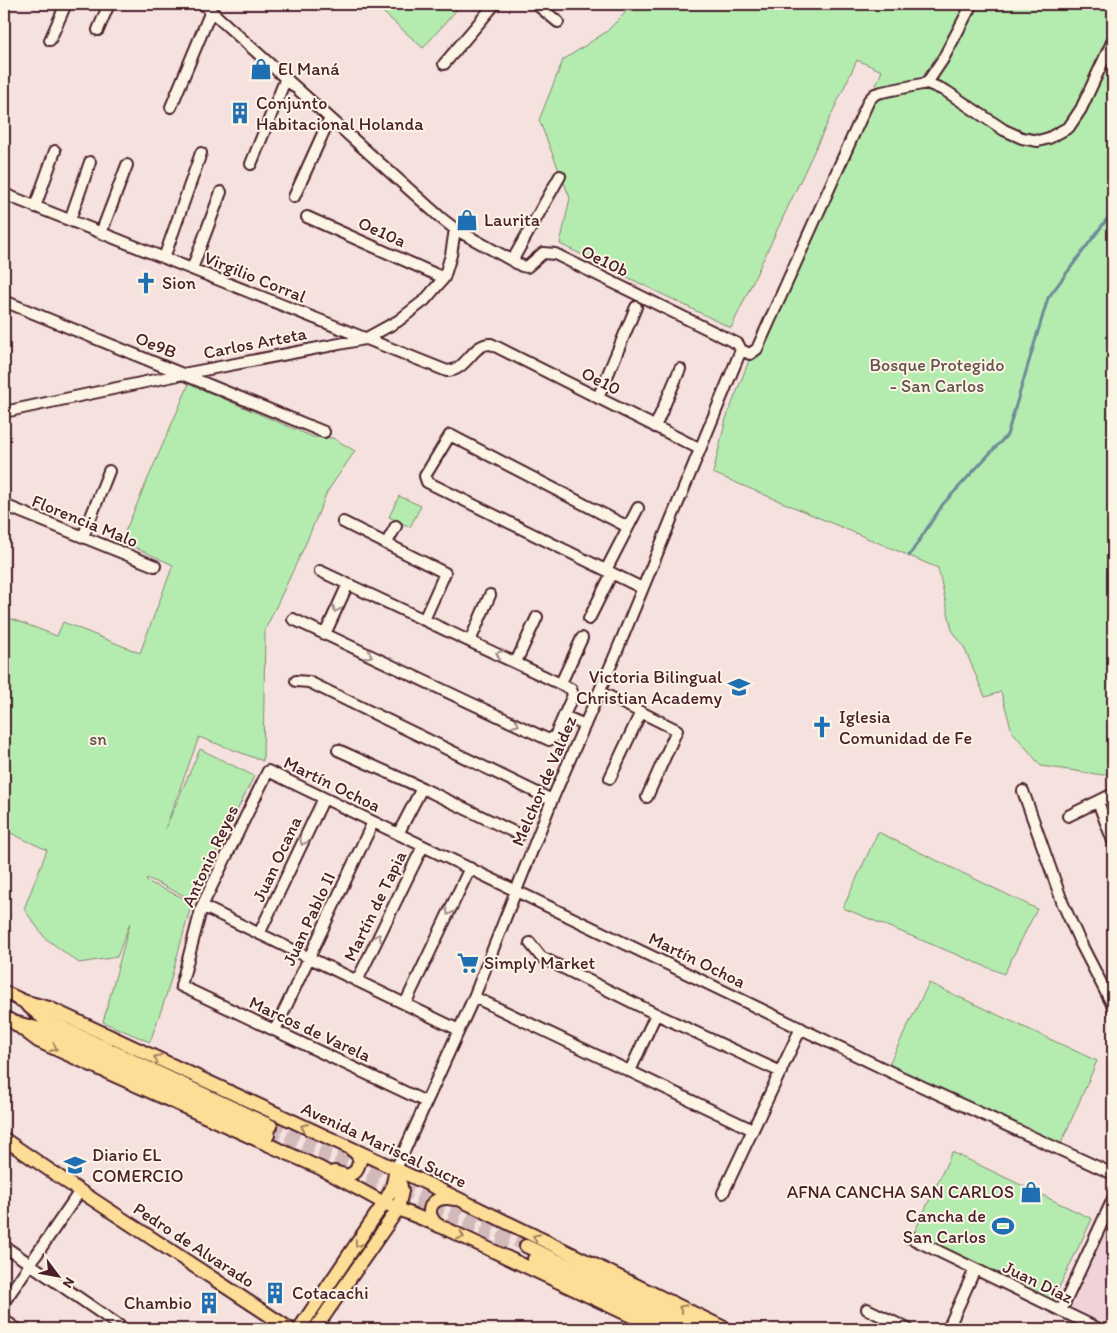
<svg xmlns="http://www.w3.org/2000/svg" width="1117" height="1333" font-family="Itim,sans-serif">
	<rect width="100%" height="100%" fill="#f5e1de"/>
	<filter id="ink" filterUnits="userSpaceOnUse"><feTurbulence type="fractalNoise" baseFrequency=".02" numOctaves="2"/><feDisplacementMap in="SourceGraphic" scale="10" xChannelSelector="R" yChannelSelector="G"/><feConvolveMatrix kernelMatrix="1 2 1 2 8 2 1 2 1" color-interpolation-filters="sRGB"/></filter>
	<g filter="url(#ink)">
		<path fill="#f0d3d9" d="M1111,1212L1113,1213V1329L1068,1309Z"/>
		<path fill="#b4ecb0" stroke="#7f866e" d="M374,4H462L423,48Z
			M634,4H1113V774L1103,775L1041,766L1012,731L1001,692L985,697L964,647L952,630L938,568L713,473L726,419L763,325L827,200L882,71L857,60L731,328L560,244L570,198L539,120L563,60L606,32Z
			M189,384L313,437L333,438L355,451L327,492L306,543L265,630L263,761L199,737L165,829L200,749L254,776L193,900L147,878L146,881L192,902L167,993L150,1042L103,1022L130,923L117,957L79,963L45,938L24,909L47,850L4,830V616L57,636L63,622L140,653L173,565L121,541Z
			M399,496L421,506L410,527L389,517Z
			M878,832L1037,909L1004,974L843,908Z
			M929,983L1097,1061L1060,1146L887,1068Z
			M952,1152L1092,1219L1053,1300L914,1233Z"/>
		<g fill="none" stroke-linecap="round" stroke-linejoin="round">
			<path stroke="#6d8c96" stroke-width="3" d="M909,556L943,504L1007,435L1048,298L1113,211"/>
			<path stroke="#d3baba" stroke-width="12" stroke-dasharray="12 6" stroke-linecap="butt" d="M271,1126L526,1246
				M268,1135L512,1249"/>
			<g stroke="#4a1f2b" stroke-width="14">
				<path id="minor" d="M203,4L441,218L455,229L522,266L527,267L543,253L555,254L738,344L741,350
					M536,4L558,22
					M98,30L109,4
					M50,40L66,4
					M444,64L495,4
					M927,83L946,91L1004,130L1022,138L1038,141L1049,138L1069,127L1081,109L1113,40
					M171,107L211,11
					M251,164L286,78
					M4,194L447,371C467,371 472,343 491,344L700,449
					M294,197L330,118
					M35,207L55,151
					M307,217L444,278
					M70,220L90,162
					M101,233L127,165
					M164,258L201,153
					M512,261L560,176
					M192,269L221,192
					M4,301L324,432
					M741,350L750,354L757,349L869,100L875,94L882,92L927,83L943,59L972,4
					M598,398L636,307
					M4,412L183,374L365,339L398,321L425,300L444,278L451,255L455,229
					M655,427L680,369
					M4,505L155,566
					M343,522L445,573L424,620
					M628,527L450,435L425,476L427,482L642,588
					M83,537L109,471
					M386,544L396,526
					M606,570L638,508
					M293,619L549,740L555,736L573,695L571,689L320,571
					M589,619L612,573
					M325,634L348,584
					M470,641L490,595
					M516,662L537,617
					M296,681L309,682L552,800
					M561,683L582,638
					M600,692L677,730L647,797
					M564,716L585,725
					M338,750L422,788L398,834
					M610,778L641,712
					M422,788L520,835
					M1023,791L1063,904L1080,942L1113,1006
					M1098,802L1113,841
					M1068,816L1113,794
					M202,906L459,1030
					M259,934L324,798
					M530,943L541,957L656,1014L781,1072
					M357,981L423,846
					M474,997L753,1130
					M405,1004L470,868
					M275,1030L373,822
					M630,1071L656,1014
					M426,1102L181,986L202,906L268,771L899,1076L1113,1174
					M396,1169L474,997L552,800L614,658L741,350
					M723,1193L801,1028
					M909,1237L1099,1329
					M4,1246L124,1329
					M4,1302L80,1191
					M867,1309L908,1329
					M1061,1311L1113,1199
					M4,1320L17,1329
					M948,1329L975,1269"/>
			</g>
			<g stroke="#4a1f2b" stroke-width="16">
				<path id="major" d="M4,992L23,1001L49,1008L428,1184L726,1329
					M26,1004L44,1019L271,1126
					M4,1017L13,1022L40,1029L268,1135
					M13,1022L38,1041L320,1168L384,1203L440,1226L659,1329
					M4,1139L80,1191L290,1329
					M334,1172L348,1176L356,1171L360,1161L357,1154L351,1149
					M439,1226C422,1215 430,1193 454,1199
					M526,1246L704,1329
					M534,1259L681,1329
					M299,1329L384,1203L392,1188L396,1169
					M315,1329L398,1209L402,1191L397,1171"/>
			</g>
			<use href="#minor" stroke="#fcf5e5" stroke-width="10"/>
			<use href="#major" stroke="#fedd96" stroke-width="12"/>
		</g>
		<defs><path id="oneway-chevron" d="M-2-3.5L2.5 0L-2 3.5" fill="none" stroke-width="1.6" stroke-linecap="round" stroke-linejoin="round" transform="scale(1.25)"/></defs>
		<g stroke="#a38a88">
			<use href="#oneway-chevron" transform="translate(336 609) rotate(115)"/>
			<use href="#oneway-chevron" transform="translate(499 654) rotate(-155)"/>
			<use href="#oneway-chevron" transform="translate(369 655) rotate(25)"/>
			<use href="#oneway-chevron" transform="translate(516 724) rotate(25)"/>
			<use href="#oneway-chevron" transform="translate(303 842) rotate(115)"/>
			<use href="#oneway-chevron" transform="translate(449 912) rotate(115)"/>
			<use href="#oneway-chevron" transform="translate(378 937) rotate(-64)"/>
		</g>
		<g stroke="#a47e60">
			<use href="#oneway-chevron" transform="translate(54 1048) rotate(24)"/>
			<use href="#oneway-chevron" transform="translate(157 1058) rotate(-155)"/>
			<use href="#oneway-chevron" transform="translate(304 1127) rotate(-155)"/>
			<use href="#oneway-chevron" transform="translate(461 1236) rotate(25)"/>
			<use href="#oneway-chevron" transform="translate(536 1237) rotate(-154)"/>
			<use href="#oneway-chevron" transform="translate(358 1244) rotate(123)"/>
			<use href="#oneway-chevron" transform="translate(682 1308) rotate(-154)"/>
		</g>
	</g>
	<defs>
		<g id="shop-bare" transform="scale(1.725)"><path d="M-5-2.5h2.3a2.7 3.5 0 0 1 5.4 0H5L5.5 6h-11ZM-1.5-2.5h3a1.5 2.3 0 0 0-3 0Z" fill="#1f6fb2" stroke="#fcf5e5" stroke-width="2.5" paint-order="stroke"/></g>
		<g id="building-bare" transform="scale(1.725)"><path d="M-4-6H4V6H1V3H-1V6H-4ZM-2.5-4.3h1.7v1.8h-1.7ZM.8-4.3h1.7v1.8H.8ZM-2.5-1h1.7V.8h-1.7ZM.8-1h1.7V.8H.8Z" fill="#1f6fb2" stroke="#fcf5e5" stroke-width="2.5" paint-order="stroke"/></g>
		<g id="church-bare" transform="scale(1.725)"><path d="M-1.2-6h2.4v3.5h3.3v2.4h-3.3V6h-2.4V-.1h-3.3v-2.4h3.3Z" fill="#1f6fb2" stroke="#fcf5e5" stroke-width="2.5" paint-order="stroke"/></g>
		<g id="school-bare" transform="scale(1.725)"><path d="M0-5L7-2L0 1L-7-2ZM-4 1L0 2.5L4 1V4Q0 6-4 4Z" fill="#1f6fb2" stroke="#fcf5e5" stroke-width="2.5" paint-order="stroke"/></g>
		<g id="supermarket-bare" transform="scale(1.725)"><path d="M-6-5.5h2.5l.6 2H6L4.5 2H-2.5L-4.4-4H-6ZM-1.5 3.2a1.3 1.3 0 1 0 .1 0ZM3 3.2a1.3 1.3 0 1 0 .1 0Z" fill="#1f6fb2" stroke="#fcf5e5" stroke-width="2.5" paint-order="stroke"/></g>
		<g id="stadium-bare" transform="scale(1.725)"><path d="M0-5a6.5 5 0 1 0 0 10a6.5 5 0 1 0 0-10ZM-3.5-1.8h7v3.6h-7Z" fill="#1f6fb2" stroke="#fcf5e5" stroke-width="2.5" paint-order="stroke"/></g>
	</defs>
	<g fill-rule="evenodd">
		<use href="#shop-bare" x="261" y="69"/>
		<use href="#building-bare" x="240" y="113"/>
		<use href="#shop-bare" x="467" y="220"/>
		<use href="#church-bare" x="146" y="283"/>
		<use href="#school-bare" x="739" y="687"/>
		<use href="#church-bare" x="822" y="727"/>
		<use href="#supermarket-bare" x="468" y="963"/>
		<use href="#school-bare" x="75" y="1165"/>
		<use href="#shop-bare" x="1031" y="1192"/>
		<use href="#stadium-bare" x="1003" y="1226"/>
		<use href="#building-bare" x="275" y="1293"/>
		<use href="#building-bare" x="209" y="1303"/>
	</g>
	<g text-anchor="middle" stroke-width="4" stroke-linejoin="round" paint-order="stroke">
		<g font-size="18" fill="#4a1f2b" stroke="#fcf5e5" text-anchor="start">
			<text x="278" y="75">El Maná</text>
			<text x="256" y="109">Conjunto<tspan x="256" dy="21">Habitacional Holanda</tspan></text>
			<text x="484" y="226">Laurita</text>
			<text x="162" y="289">Sion</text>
			<text x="722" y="683" text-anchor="end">Victoria Bilingual<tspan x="722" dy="21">Christian Academy</tspan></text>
			<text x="839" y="723">Iglesia<tspan x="839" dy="21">Comunidad de Fe</tspan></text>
			<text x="484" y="969">Simply Market</text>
			<text x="92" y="1161">Diario EL<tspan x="92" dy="21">COMERCIO</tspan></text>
			<text x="1014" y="1198" text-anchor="end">AFNA CANCHA SAN CARLOS</text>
			<text x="986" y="1222" text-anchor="end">Cancha de<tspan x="986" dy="21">San Carlos</tspan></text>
			<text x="292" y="1299">Cotacachi</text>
			<text x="192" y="1309" text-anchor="end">Chambio</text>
		</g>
		<g font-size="18" fill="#4a1f2b" stroke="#fcf5e5">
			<text transform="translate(382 232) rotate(24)" y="6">Oe10a</text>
			<text transform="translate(605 261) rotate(26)" y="6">Oe10b</text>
			<text transform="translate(255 277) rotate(22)" y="6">Virgilio Corral</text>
			<text transform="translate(255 343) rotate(-11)" y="6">Carlos Arteta</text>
			<text transform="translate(156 345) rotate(22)" y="6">Oe9B</text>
			<text transform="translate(601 381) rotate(27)" y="6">Oe10</text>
			<text transform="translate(85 521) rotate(22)" y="6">Florencia Malo</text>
			<text transform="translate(544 781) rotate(-67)" y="6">Melchor de Valdez</text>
			<text transform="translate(332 784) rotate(26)" y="6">Martín Ochoa</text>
			<text transform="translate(210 856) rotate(-65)" y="6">Antonio Reyes</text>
			<text transform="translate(277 859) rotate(-65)" y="6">Juan Ocana</text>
			<text transform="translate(375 906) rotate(-64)" y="6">Martín de Tapia</text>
			<text transform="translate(309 919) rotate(-65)" y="6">Juan Pablo II</text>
			<text transform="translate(697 960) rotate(26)" y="6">Martín Ochoa</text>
			<text transform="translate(310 1029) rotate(25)" y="6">Marcos de Varela</text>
			<text transform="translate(384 1145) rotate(25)" y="6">Avenida Mariscal Sucre</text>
			<text transform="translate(194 1245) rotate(33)" y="6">Pedro de Alvarado</text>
			<text transform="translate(1038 1282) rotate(26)" y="6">Juan Díaz</text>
		</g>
		<g font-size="18" fill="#64524c" stroke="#fcf5e5">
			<text x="937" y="371">Bosque Protegido<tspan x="937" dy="21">- San Carlos</tspan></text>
			<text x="98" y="745">sn</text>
		</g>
	</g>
	<rect width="1117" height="1333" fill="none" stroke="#fcf5e5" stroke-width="20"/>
	<rect x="10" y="10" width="1097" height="1313" fill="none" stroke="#4a1f2b" stroke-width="2" filter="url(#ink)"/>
	<g transform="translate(58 1276) rotate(122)" stroke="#fcf5e5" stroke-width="4" paint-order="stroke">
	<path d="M0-4L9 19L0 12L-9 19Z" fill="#4a1f2b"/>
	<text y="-8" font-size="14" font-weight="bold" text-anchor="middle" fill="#4a1f2b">N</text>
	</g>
</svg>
